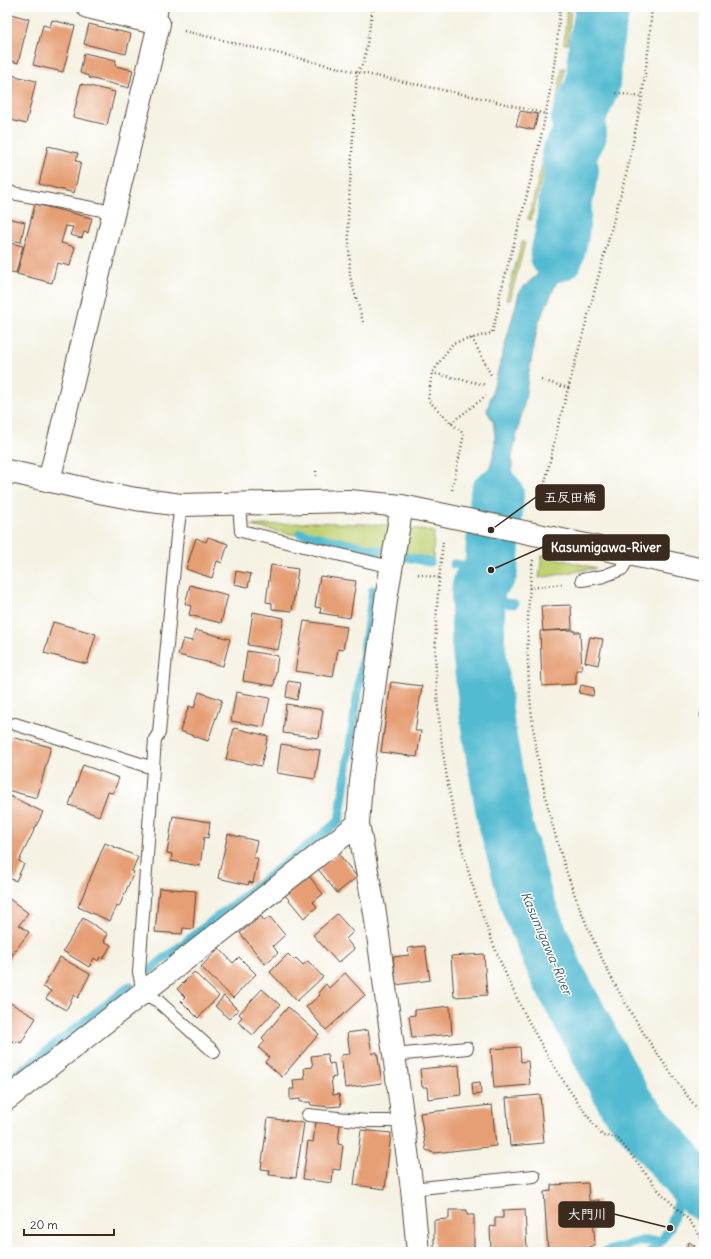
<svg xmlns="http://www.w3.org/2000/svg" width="711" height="1259" font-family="Delius,'Klee One',sans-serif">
	<rect width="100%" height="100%" fill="#fff"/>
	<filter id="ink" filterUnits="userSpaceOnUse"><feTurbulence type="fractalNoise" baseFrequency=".025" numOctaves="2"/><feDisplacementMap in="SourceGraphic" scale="8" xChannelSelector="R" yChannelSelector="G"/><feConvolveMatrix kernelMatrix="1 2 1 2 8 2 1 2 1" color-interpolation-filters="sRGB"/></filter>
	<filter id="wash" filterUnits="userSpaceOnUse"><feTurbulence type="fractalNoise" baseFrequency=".012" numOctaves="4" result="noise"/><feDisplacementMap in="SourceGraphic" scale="16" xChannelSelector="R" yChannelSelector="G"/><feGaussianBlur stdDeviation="0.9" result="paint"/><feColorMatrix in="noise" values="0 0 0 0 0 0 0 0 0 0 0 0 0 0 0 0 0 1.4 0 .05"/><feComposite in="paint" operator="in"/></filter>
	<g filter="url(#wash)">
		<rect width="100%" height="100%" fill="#f5f2e3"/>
		<path fill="#c1d275" stroke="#7e7e4a" d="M567,7H571L568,44H564Z
			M562,68H565L558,111L555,110Z
			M545,154H548L531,220L528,219Z
			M522,242L525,243L510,300H506Z
			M313,522L388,525L384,548L298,529L296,535L251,526Z
			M409,528L434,532L433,559L405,553Z
			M542,555L596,568L539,578Z"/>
		<path fill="#53bbd1" stroke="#477278" d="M569,181L572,192L576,198L573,223L562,270L538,324L528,377L525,399L512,456V476L507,490L506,521L496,560L491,570L488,530L483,504L487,492L488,474L495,449V435L493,421L487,411L520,290L536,276L548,262L555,243L558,206L560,194Z"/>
		<path fill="#f5f2e3" d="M482,511L508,517L501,550L487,547L486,531Z"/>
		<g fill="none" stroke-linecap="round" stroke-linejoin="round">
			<path stroke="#53bbd1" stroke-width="9" d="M300,533L380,551
				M407,557L430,562
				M454,564L491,570L496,576V594L504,603L514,604
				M150,970L339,821L373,590
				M7,1082L130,986
				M604,1252L641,1241H661
				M650,1252L661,1241L670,1228L679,1200L688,1177"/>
			<path stroke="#53bbd1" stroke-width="54" d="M557,255L562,234L565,204L572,170L568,156L580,134L578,119L593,84L595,48L603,7
				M497,495L491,570L480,583L478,591V641L488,728L504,818L527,903L558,976L625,1102L688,1177L704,1194"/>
		</g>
		<g id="blocks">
			<path fill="#e69f75" d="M7,13L29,19L18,63L7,60Z
				M52,20L75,26L63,72L33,65L43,25L50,27Z
				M89,24L131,34L126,54L84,44Z
				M84,53L116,60L115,66L133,70L129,88L89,78V76L80,73Z
				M7,74L36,81L26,124L7,119Z
				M81,84L115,92L107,125L73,117Z
				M520,111L538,114L534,130L516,126Z
				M7,128L11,129L8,146H7Z
				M48,146L78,153L76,161L81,162L74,193L39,184Z
				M35,204L92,218L88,233L84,232L82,238L70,235L73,227L66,226L61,243L75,247L70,266L57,263L52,283L17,274Z
				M7,218L25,222L21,242L7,239Z
				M7,242L23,246L16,273L7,271Z
				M208,537L228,544L222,563L217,561L212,578L186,569L196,538L206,542Z
				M271,565L298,569L292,611L272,609V603L266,602Z
				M236,571L251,574L248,587L234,584Z
				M320,576L356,581L350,618L320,613L321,608L315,607Z
				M190,585L228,595L221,623L189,615L191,606L185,604Z
				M571,605L572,629L543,631L541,606Z
				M253,612L284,618L278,650L248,645Z
				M304,621L347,627L343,650L338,649L333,677L295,671Z
				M53,622L96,634L87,664L44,653Z
				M195,630L230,639L223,666L178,655L183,639L192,641Z
				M574,630V632H580L582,670H576V684L542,686L540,631Z
				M590,637L603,639L598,665L585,662Z
				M247,651L278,656L274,686L243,681Z
				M288,681L300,683L297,700L286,697Z
				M391,682L422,686L415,731H421L417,757L381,752Z
				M581,685L594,688L593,696L579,693Z
				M199,692L222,700L208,741L180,731L189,706L194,708Z
				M236,692L270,698L264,727L231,721Z
				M703,702H704V718L700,717Z
				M286,704L323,710L319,738L283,733Z
				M234,728L268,736L261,766L226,759Z
				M11,737L51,747L37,798L7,790V752Z
				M281,744L320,750L315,779L277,773Z
				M83,765L119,778L113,793L108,792L99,816L69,805Z
				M10,796L43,812L19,861L24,864L16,881L7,877V803Z
				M173,816L210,822L208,838L204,837L200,866L171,861L172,854L167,853Z
				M703,827H704V842L700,841Z
				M228,834L257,841L253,858H258L253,883L249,882L248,885L218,878Z
				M105,843L138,857L132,871L134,872L119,907L117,906L110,921L78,907Z
				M338,853L357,877L337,893L318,869Z
				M309,876L323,894L313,902L317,907L304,918L285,895Z
				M159,888L196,891L193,929L183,928L182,934L155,932Z
				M7,897L28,913L19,925L29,932L7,962Z
				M337,914L353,932L346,939L354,949L338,963L313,935Z
				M261,916L264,921L270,917L285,935L273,946L278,953L265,964L240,933Z
				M83,918L108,934L104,941L111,945L103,959L100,957L98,961L94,958L89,967L63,951Z
				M425,946L430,980L396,985L393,957L409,955L408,948Z
				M219,948L233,963L239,957L256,974L233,998L201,967Z
				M288,954L294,960L296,958L303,965L308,961L323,977L297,1001L270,972Z
				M484,954L487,995L454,997L451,956Z
				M60,957L90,974L78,998L74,995L66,1010L46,999L51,991L43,987Z
				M194,972L219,996L198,1018L181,1001L185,997L177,989Z
				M345,973L365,995L326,1030L306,1007L320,995L318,993L326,984L329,988Z
				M262,989L280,1005L253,1035L238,1022L242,1017L239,1014Z
				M224,996L238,1010L229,1019L215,1006Z
				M7,1001L36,1018L21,1043L17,1041L16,1043L7,1038Z
				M450,1006L452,1034L412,1038L409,1016L415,1015V1010Z
				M288,1007L319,1034L282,1077L265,1062L269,1057L259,1048L265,1041L262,1038Z
				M368,1030L372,1054L377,1052L382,1083L345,1088L341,1055L350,1054L347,1033Z
				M520,1047L521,1062L528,1061L530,1085L494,1088L491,1049Z
				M327,1054L329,1064L334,1063L336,1077L331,1078L333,1095L339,1094L341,1106L329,1107L311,1105L310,1102H300V1099L290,1100V1089H294L293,1080L305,1079L304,1068L313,1067L311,1056Z
				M459,1065L461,1095L428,1099L427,1087H422L420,1069Z
				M480,1082L481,1094L473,1095L472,1083Z
				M540,1095L544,1143L510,1146L506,1098Z
				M492,1105L496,1146L434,1153L426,1150L420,1113Z
				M268,1118L304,1123L296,1178L269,1175L270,1170L261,1169Z
				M316,1121L340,1124L338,1144L343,1145L340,1170L333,1169L332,1183L303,1179L308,1141L313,1142Z
				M361,1130L391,1133L385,1189L354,1185Z
				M588,1183L589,1201L599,1200V1216H593L595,1245L571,1252H548L544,1192L551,1191V1185Z
				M525,1209L527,1252H491L490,1226L495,1227V1218H503V1210Z
				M449,1210H467V1215H474V1252H434V1220L449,1219Z
				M689,1242L695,1246L691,1252H684Z"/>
		</g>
	</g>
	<g filter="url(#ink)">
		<use href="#blocks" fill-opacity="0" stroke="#57483c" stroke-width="1"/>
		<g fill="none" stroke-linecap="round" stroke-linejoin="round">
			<g stroke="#57483c" stroke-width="14">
				<path id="service" d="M159,24L162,7
					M7,192L113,212
					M239,504L241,531L391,567
					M181,505L177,535L159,733L155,739L139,972L143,993L158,1001L214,1052
					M582,580L604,576L622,569L630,555
					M15,724L153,768
					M394,1055L467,1048
					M308,1115L367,1121H403
					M412,1189L534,1176"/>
			</g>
			<g stroke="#57483c" stroke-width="24">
				<path id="minor" d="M7,471L104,493L136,499L181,505L349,501L402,506L704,570
					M49,481L159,24L88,7
					M402,506L387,593L361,782L358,824L375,913L412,1189L418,1252
					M7,1099L358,824"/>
			</g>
			<path stroke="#57483c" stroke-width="2.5" stroke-dasharray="1 3" stroke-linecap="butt" d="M184,31L357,72L481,98L546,114
				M616,93L642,97
				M363,322L350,276L348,216L357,72L364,62L373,7
				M472,338L492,377
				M432,373L486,385
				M541,380L569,388
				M451,423L486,396
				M316,476V470
				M452,490L464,434L451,423L428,400L432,373L453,343L492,333L499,305V298C525,202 554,107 560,7
				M539,509L558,426L628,167L642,97L649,45L652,7
				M443,542C438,586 434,631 436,675C443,839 501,1008 603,1136L617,1137L660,1192L689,1220L704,1242
				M533,560C512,712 554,886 633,1016C655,1052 679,1085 704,1118
				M418,574L439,578
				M529,588L562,584
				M702,1252L704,1249"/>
			<use href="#service" stroke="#fff" stroke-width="12"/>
			<use href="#minor" stroke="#fff" stroke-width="22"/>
		</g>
	</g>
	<g text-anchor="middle" stroke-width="3" stroke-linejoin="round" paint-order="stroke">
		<g font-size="13" font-style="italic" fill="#435d5d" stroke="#fff">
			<text transform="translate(547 943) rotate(67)" y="5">Kasumigawa-River</text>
		</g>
	</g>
	<path fill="none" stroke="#3b2a1e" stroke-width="1.5" d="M491 530L536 497M491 570L543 547M670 1228L614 1214"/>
	<g fill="#3b2a1e" stroke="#fff" stroke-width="1.5">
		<circle cx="491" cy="530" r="4"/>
		<circle cx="491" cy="570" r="4"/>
		<circle cx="670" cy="1228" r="4"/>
	</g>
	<g fill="#3b2a1e" stroke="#3b2a1e" stroke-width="1.5">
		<rect x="536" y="485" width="68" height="25" rx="4"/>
		<rect x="543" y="535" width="126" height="25" rx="4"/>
		<rect x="559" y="1202" width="55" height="25" rx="4"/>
	</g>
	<g font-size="13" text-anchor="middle" font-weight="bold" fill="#fff">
		<text x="570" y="502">五反田橋</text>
		<text x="606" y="552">Kasumigawa-River</text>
		<text x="587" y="1219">大門川</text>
	</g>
	<rect width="711" height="1259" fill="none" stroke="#fff" stroke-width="24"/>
	<path d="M24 1229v6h90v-6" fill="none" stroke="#3b2a1e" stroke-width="2"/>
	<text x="30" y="1229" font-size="12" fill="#3b2a1e" stroke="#ffffff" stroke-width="3" paint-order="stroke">20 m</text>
</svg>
